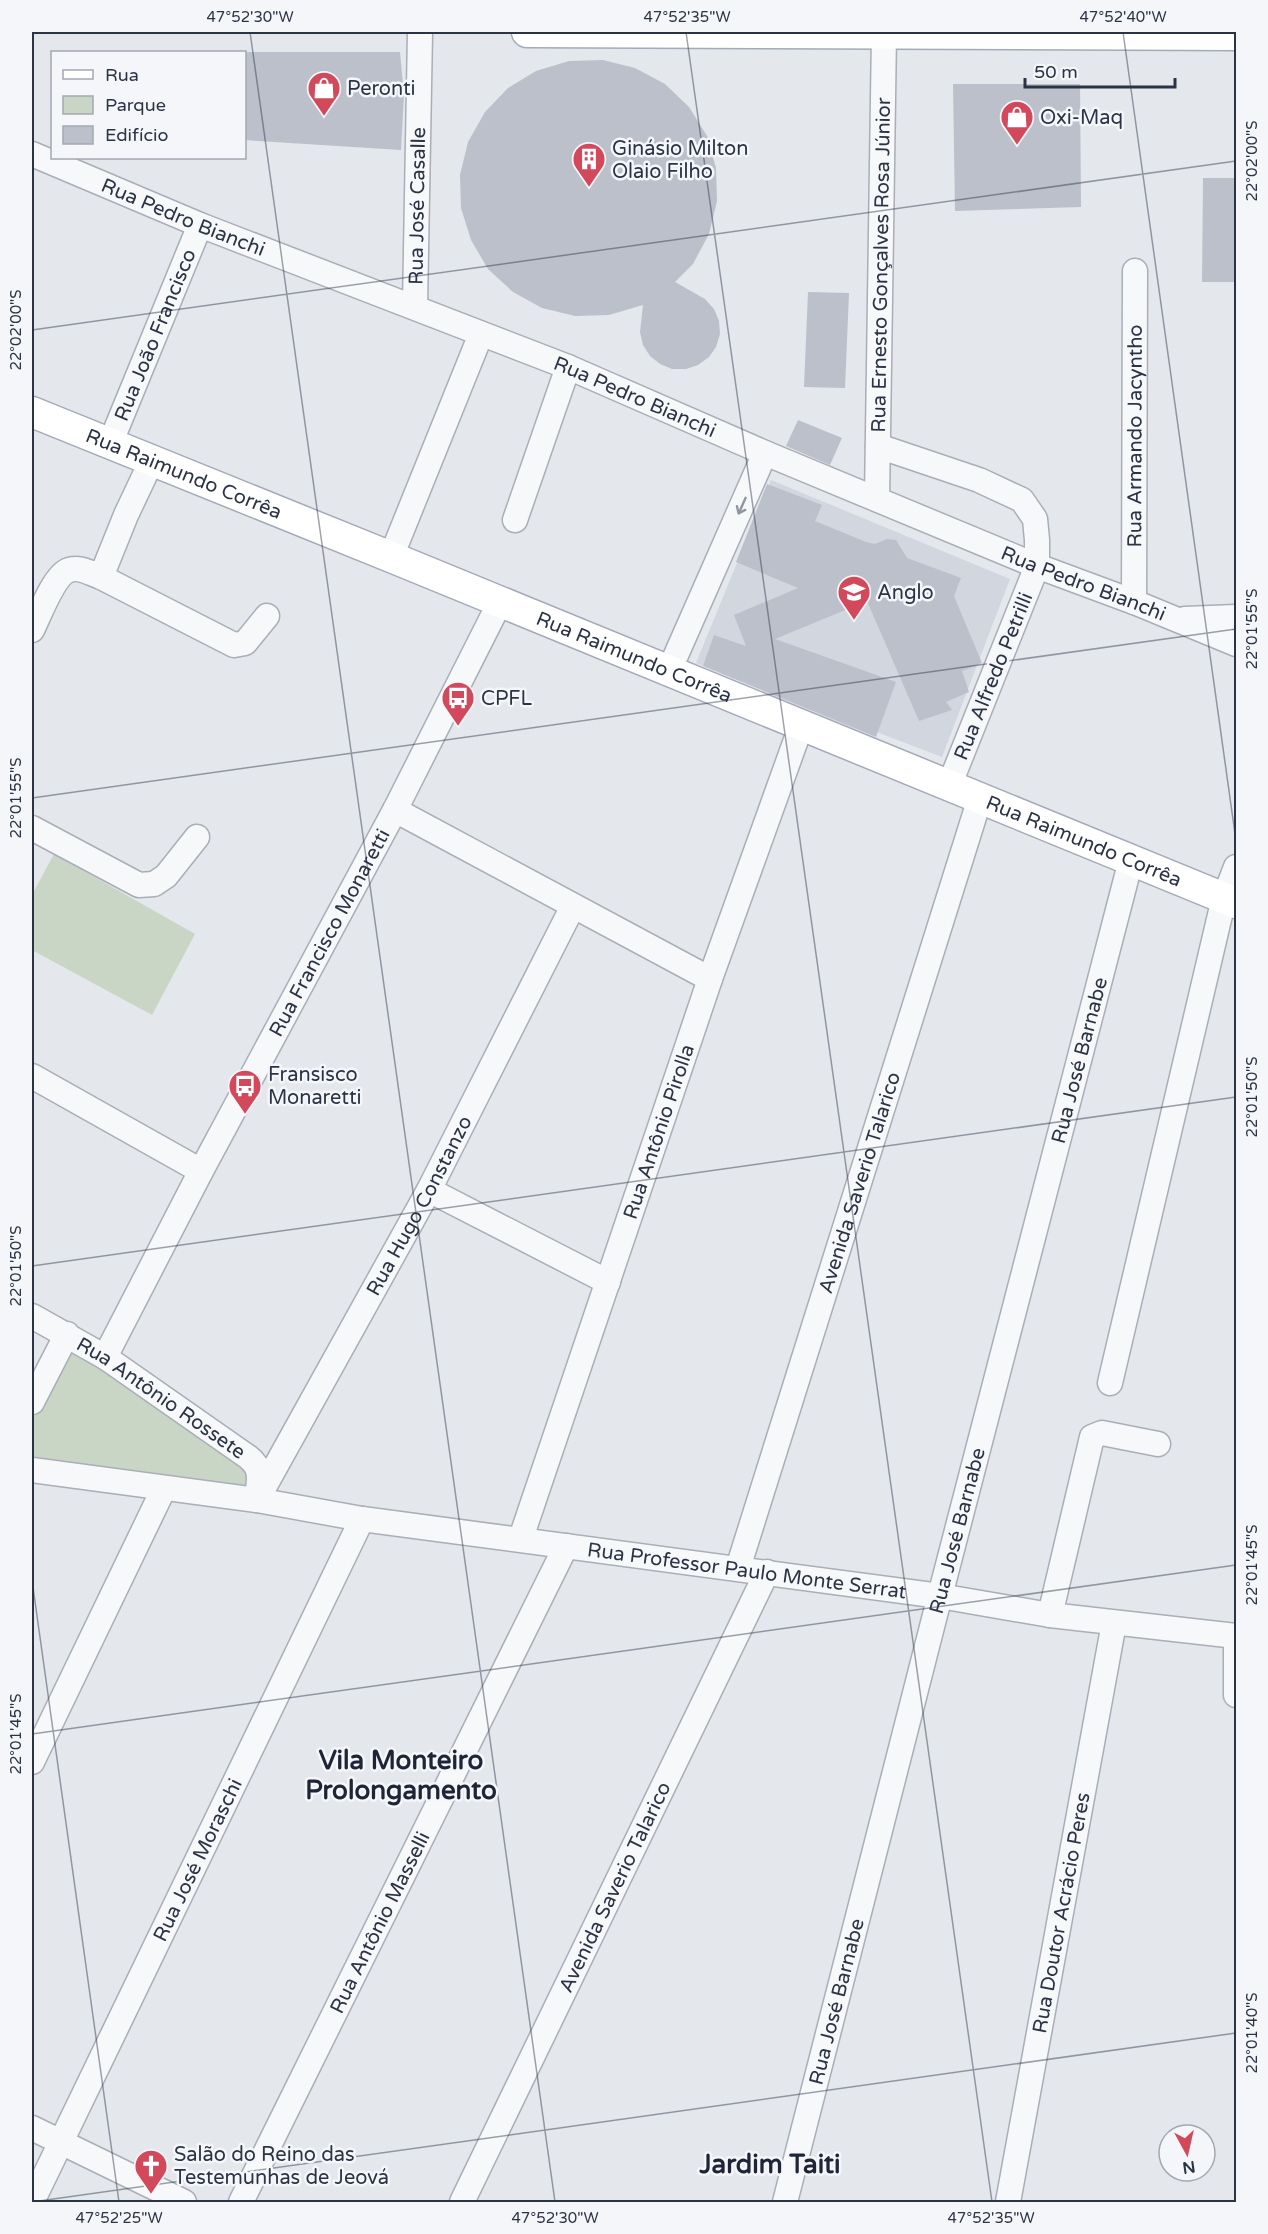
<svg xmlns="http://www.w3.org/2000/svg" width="1268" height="2234" font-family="'Varela Round',sans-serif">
	<rect width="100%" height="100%" fill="#e4e7ec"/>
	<path fill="#d2d6de" d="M771,480L1010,579L942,757L696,663Z"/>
	<path fill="#c9d6c5" d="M54,854L195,934L152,1015L32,950V895Z
		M67,1353H79L89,1358L247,1472L250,1482L246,1486L186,1481L40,1462L32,1458V1416L61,1357Z"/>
	<path fill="#bbc0ca" d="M244,52H400L404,95L401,150L244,140Z
		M603,60L635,68L665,84L689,107L707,136L716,168L717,201L709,234L693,264L675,282L705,299L714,309L719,321L720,334L716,347L709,357L698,365L686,369H672L660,364L650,356L643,345L640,332L643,305L609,315L575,316L542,308L513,292L488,269L471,240L461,208L460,175L468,142L485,112L508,88L536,71L569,61Z
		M953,84H1080L1081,207L955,211Z
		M1203,178H1236V282H1202Z
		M808,292L849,293L845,388L804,387Z
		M798,420L842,438L830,465L786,446Z
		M767,484L822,505L815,521L866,542L875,544L887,539L896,540L907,558L961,578L954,596L982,663L962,671L969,692L946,702L952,710L919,721L867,601L775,639L896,682L876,737L703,666L714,635L746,646L734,615L798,588L736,562Z"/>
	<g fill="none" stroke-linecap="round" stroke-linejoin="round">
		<g stroke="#a9aeb7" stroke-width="27">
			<g id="minor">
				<path id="s1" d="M32,154L200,225L568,367L765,453L1037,566L1134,602L1236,644"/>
				<path id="s2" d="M415,306L420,32"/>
				<path id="s3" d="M110,444L200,225"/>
				<path d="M878,446L979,480L1022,500L1035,519L1037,540V566L949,786"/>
				<path id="s4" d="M877,499L884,32"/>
				<path d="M515,520L568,367"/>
				<path d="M391,557L481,334"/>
				<path d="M101,577L126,515L152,460"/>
				<path id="s5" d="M1134,602L1135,271"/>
				<path d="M1185,619L1236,617"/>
				<path d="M32,630C39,616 54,575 69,570C79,566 92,574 101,577L234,645L245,643L267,616"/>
				<path d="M669,671L765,453"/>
				<path d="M395,810L710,979"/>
				<path d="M32,828L139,885L154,884L166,876L197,837"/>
				<path d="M32,1076L201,1171"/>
				<path d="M429,1190L608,1282"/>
				<path id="s6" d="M32,1316L105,1357L248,1457C263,1468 259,1481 257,1497"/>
				<path id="s7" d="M105,1357L201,1171L395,810L500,602"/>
				<path d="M1110,1383L1224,898L1236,867"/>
				<path d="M32,1402L67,1334"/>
				<path id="s8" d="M32,1470L257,1500L362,1519L940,1596L1050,1615L1236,1636"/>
				<path id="s9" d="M257,1500L429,1190L573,906"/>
				<path id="s10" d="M521,1538L710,979L801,726"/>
				<path id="s11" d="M738,1568L980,798"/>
				<path d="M1050,1615L1092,1437L1102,1433L1158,1444"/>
				<path d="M1236,1636V1695"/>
				<path d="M32,1762L164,1488"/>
				<path d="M32,2128L184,2202"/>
				<path id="s12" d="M32,2202L362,1519"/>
				<path id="s13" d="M241,2202L566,1546"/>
				<path id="s14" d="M462,2202L767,1572"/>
				<path id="s15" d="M785,2202L935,1615L1131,860"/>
				<path id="s16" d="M1008,2202L1114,1623"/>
			</g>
		</g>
		<g stroke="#a3abb8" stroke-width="33">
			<g id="major">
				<path d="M527,32L1236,35"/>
				<path id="s17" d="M32,412L391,557L1236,903"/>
			</g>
		</g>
		<use href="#minor" stroke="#f7f8fa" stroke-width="24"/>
		<use href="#major" stroke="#fff" stroke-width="30"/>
	</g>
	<defs><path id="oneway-shaft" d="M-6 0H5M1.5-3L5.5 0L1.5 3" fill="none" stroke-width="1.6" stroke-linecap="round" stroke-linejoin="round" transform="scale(1.5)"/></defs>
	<use stroke="#9196a0" href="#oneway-shaft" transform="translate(742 506) rotate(114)"/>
	<path fill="none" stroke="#2b3445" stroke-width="1.5" stroke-opacity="0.45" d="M250,32L555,2202M686,32L992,2202M1123,32L1236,841M32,330L1236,161M32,798L1236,629M32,1266L1236,1097M32,1580L119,2202M32,1734L1236,1565M32,2202L1236,2033"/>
	<defs>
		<g id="shop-pin" transform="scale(1.725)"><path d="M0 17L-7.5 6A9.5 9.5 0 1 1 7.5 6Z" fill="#d1495b" stroke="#f4f6f9"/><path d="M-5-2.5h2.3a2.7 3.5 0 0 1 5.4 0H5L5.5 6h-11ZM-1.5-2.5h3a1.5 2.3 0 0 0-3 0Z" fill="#fff"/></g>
		<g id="building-pin" transform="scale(1.725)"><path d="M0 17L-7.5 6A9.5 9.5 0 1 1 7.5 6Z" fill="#d1495b" stroke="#f4f6f9"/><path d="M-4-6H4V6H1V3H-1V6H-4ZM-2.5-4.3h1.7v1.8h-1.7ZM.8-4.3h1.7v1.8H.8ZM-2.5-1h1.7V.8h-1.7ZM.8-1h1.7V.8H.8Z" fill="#fff"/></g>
		<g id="school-pin" transform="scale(1.725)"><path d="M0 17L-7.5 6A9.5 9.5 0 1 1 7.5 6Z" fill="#d1495b" stroke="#f4f6f9"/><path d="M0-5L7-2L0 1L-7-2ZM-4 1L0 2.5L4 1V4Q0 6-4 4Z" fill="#fff"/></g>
		<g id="bus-pin" transform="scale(1.725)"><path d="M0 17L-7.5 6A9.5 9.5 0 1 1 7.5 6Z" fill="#d1495b" stroke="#f4f6f9"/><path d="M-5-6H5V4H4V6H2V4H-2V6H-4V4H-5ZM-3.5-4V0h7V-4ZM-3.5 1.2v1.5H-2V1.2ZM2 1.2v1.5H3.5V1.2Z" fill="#fff"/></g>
		<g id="church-pin" transform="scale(1.725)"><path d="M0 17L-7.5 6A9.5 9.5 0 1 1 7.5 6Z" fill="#d1495b" stroke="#f4f6f9"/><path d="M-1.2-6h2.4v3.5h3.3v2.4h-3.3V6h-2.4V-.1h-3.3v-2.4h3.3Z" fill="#fff"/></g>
	</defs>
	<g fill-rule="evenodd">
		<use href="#shop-pin" x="324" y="88"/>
		<use href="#shop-pin" x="1017" y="117"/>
		<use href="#building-pin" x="589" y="159"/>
		<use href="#school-pin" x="854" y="592"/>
		<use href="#bus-pin" x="458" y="698"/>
		<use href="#bus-pin" x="245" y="1086"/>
		<use href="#church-pin" x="151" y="2166"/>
	</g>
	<g text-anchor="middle" stroke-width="5" stroke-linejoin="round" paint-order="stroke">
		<g font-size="20" fill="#2b3445" stroke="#f4f6f9" text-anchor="start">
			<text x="347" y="95">Peronti</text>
			<text x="1040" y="124">Oxi-Maq</text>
			<text x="612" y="155">Ginásio Milton<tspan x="612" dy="23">Olaio Filho</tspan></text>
			<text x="877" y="599">Anglo</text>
			<text x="481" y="705">CPFL</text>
			<text x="268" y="1081">Fransisco<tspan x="268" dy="23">Monaretti</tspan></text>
			<text x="174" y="2161">Salão do Reino das<tspan x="174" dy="23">Testemunhas de Jeová</tspan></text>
		</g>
		<g font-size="20" fill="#2b3445" stroke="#f4f6f9">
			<text dy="7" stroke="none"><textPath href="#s2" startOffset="100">Rua José Casalle</textPath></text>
			<text dy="7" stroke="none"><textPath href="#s1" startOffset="164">Rua Pedro Bianchi</textPath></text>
			<text dy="7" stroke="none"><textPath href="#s4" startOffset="234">Rua Ernesto Gonçalves Rosa Júnior</textPath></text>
			<text dy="7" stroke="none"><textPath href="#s3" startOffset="118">Rua João Francisco</textPath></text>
			<text dy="7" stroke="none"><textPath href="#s1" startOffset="650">Rua Pedro Bianchi</textPath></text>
			<text dy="7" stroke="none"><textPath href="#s5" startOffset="166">Rua Armando Jacyntho</textPath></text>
			<text dy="7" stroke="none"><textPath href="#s17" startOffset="164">Rua Raimundo Corrêa</textPath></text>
			<text dy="7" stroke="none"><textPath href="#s1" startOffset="1136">Rua Pedro Bianchi</textPath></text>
			<text dy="7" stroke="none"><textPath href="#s17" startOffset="650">Rua Raimundo Corrêa</textPath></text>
			<text transform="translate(993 676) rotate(-68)" y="7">Rua Alfredo Petrilli</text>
			<text dy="7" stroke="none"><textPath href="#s17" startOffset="1136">Rua Raimundo Corrêa</textPath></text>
			<text dy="7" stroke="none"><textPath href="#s7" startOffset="480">Rua Francisco Monaretti</textPath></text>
			<text dy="7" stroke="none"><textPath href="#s15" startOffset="1179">Rua José Barnabe</textPath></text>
			<text dy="7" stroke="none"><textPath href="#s10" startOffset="429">Rua Antônio Pirolla</textPath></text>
			<text dy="7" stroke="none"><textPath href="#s11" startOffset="404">Avenida Saverio Talarico</textPath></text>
			<text dy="7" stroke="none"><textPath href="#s9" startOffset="336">Rua Hugo Constanzo</textPath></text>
			<text dy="7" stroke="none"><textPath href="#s6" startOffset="153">Rua Antônio Rossete</textPath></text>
			<text dy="7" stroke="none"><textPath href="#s15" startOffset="693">Rua José Barnabe</textPath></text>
			<text dy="7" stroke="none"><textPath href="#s8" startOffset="722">Rua Professor Paulo Monte Serrat</textPath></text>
			<text dy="7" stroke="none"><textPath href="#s12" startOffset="380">Rua José Moraschi</textPath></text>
			<text dy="7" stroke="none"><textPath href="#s14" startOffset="350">Avenida Saverio Talarico</textPath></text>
			<text dy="7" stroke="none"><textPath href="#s16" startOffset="294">Rua Doutor Acrácio Peres</textPath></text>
			<text dy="7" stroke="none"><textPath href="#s13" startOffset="312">Rua Antônio Masselli</textPath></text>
			<text dy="7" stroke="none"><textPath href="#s15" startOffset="207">Rua José Barnabe</textPath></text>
		</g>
		<g font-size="26" font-weight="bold" fill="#1d2536" stroke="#f4f6f9">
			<text x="401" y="1769">Vila Monteiro<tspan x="401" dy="30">Prolongamento</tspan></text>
			<text x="770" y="2173">Jardim Taiti</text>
		</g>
	</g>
	<rect width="1268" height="2234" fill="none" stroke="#f4f6f9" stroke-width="66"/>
	<rect x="51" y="51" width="195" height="108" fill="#f4f6f9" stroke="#a4a8b1" stroke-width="1.5"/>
	<rect x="63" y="70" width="30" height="9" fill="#ffffff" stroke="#a4a8b1" stroke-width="1.5"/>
	<text x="105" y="81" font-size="18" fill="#2b3445">Rua</text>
	<rect x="63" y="96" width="30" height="18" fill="#c9d6c5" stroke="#a4a8b1" stroke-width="1.5"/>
	<text x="105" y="111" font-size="18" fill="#2b3445">Parque</text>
	<rect x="63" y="126" width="30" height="18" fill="#bbc0ca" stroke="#a4a8b1" stroke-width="1.5"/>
	<text x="105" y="141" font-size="18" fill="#2b3445">Edifício</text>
	<g transform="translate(1187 2153) rotate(172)"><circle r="28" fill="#f4f6f9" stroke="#a4a8b1" stroke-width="1.5"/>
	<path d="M0-4.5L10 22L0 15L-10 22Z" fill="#d1495b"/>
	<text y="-9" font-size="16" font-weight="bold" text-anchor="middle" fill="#2b3445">N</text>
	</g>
	<path d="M1025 78v9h150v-9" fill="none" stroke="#2b3445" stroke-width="3"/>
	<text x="1034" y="78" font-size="18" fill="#2b3445" stroke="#f4f6f9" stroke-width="4.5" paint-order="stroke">50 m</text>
	<rect x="33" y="33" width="1202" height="2168" fill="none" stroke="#2b3445" stroke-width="2"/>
	<g font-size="15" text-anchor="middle" fill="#2b3445">
		<text x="250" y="22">47°52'30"W</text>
		<text x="687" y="22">47°52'35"W</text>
		<text x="1123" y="22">47°52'40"W</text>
		<text transform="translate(1252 161) rotate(-90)" y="5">22°02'00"S</text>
		<text transform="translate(16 330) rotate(-90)" y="5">22°02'00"S</text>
		<text transform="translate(1252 629) rotate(-90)" y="5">22°01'55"S</text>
		<text transform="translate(16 798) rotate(-90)" y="5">22°01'55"S</text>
		<text transform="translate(1252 1097) rotate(-90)" y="5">22°01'50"S</text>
		<text transform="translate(16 1266) rotate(-90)" y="5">22°01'50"S</text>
		<text transform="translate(1252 1565) rotate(-90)" y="5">22°01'45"S</text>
		<text transform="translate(16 1734) rotate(-90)" y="5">22°01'45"S</text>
		<text transform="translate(1252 2033) rotate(-90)" y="5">22°01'40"S</text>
		<text x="119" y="2223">47°52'25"W</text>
		<text x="555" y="2223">47°52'30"W</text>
		<text x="991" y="2223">47°52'35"W</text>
	</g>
</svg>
